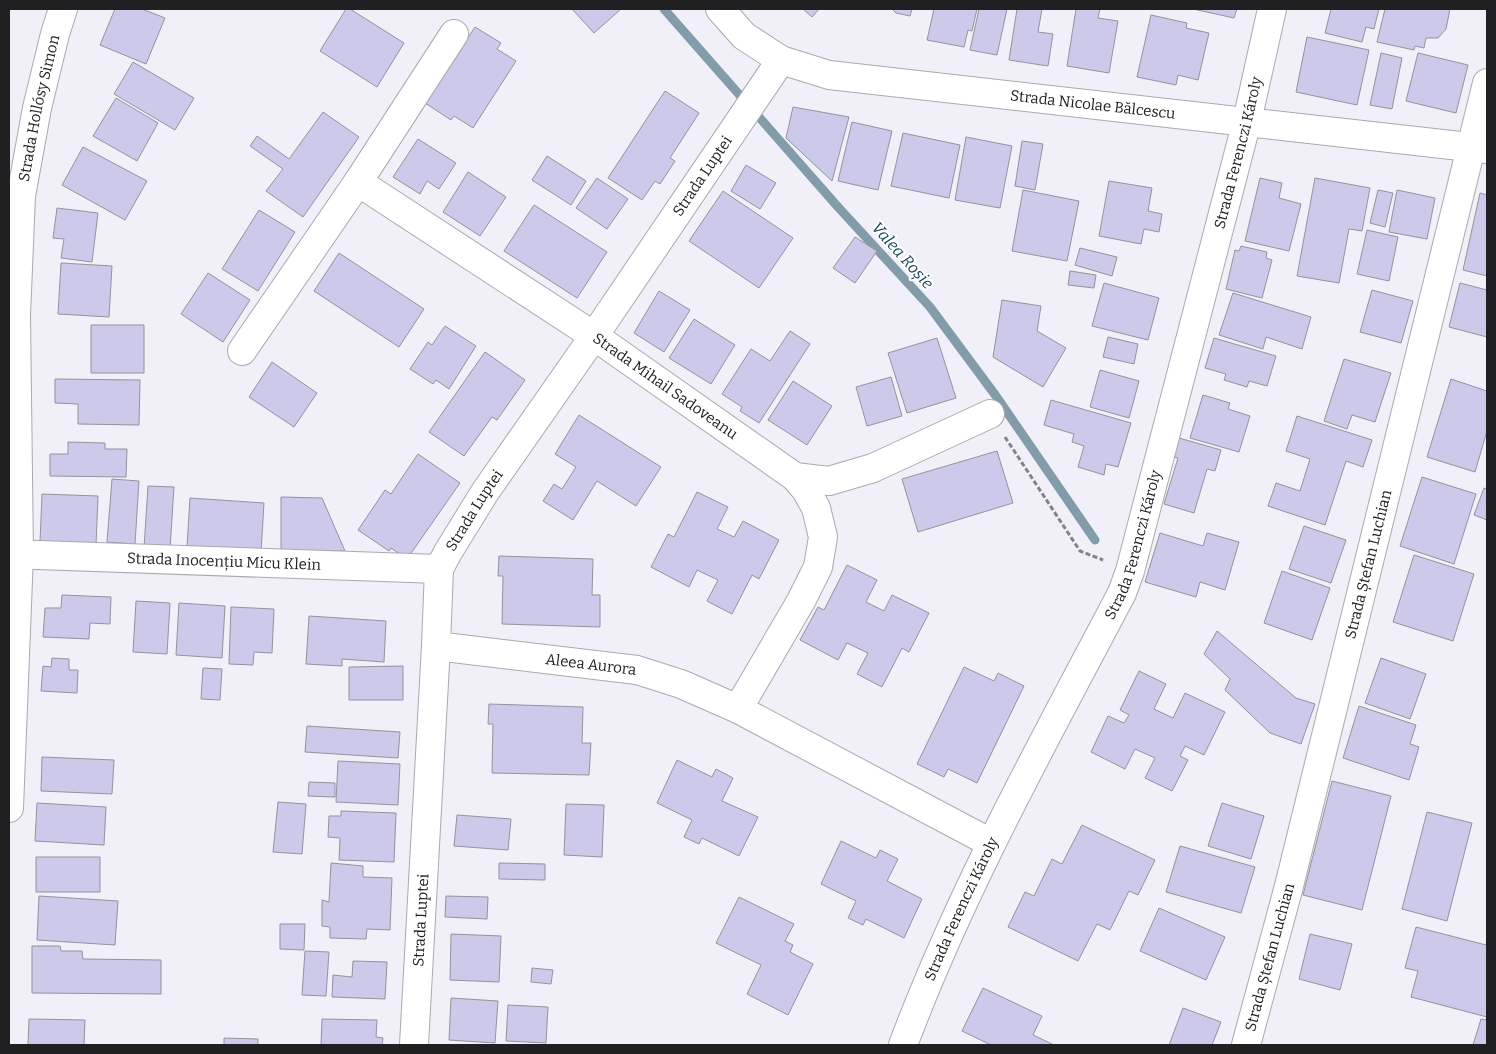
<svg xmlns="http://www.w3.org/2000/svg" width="1496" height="1054" font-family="Bitter,serif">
	<rect width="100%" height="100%" fill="#f1f0f9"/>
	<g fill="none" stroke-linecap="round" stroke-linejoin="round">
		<path stroke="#829da9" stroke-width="9" d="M664,9L838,207L930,307L996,396L1095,540"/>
	</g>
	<path fill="#ccc9eb" stroke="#93939b" d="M115,9H142L165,18L146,64L100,45Z
		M346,9H350L404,43L377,87L320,51Z
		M572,9H621L594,33Z
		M803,9H819L812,17Z
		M892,9H912L910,16L896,13Z
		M934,9H977L972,31L968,30L964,47L927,40Z
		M979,9H1007L997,55L970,50Z
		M1017,9H1042L1038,32L1053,34L1048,66L1009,60Z
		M1076,9H1100L1098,18L1118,21L1109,73L1067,66Z
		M1193,9H1237L1234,18Z
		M1331,9H1379L1374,29L1366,27L1362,42L1325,33Z
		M1385,9H1450L1446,29L1438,38H1426L1424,48L1415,46L1414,50L1377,42Z
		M1151,15L1187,23L1186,28L1209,33L1198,80L1178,75L1176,85L1137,77Z
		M475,27L501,43L497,49L516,61L473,128L454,116L451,120L425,103Z
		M1307,37L1369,50L1357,105L1296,92Z
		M1381,53L1402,58L1392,109L1370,105Z
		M1418,53L1468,65L1456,113L1406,101Z
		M133,62L194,98L175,130L114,94Z
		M665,91L699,113L670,158L675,161L660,184L655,181L642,200L608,178Z
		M116,98L158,123L137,161L93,136Z
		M793,107L849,117L832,181L786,138Z
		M323,112L359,137L303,217L266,191L283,169L250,146L257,136L289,159Z
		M852,122L892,131L878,190L838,181Z
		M903,133L960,145L949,198L891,186Z
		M966,137L1012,146L1000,208L955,200Z
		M418,139L456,163L439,189L427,181L420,194L393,177Z
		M1022,141L1043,144L1035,190L1015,186Z
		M83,147L147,181L125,220L62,185Z
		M547,156L586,181L571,205L532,180Z
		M746,165L776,183L760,209L731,191Z
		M468,172L506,197L480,236L443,212Z
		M597,178L628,199L607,229L576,208Z
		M1260,178L1282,183L1279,198L1301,204L1289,251L1245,241Z
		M1315,178L1370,188L1362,231L1349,229L1339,283L1297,276Z
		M1109,181L1152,188L1148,211L1162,214L1159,232L1144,229L1141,244L1099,236Z
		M1023,190L1079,201L1067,261L1012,251Z
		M1378,190L1393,193L1385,227L1370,223Z
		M1397,190L1435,198L1427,239L1389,232Z
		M723,191L793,238L759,288L689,241Z
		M1480,193L1487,195V276L1463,270Z
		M534,205L607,252L577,298L504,251Z
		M57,208L98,213L92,262L61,258L64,239L53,238Z
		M259,210L295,232L258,291L222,269Z
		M1367,230L1398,237L1389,281L1357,274Z
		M855,237L877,251L855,283L833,268Z
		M1241,246L1267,252L1266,258L1272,260L1262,298L1226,289L1235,250L1239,251Z
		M1080,248L1117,257L1112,276L1075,265Z
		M339,253L424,309L399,347L314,291Z
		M61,263L112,266L109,317L58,314Z
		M1070,271L1096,275L1094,288L1068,285Z
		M208,273L250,300L223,342L181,314Z
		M1104,283L1159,298L1148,340L1092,326Z
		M1460,283L1487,290V337L1449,327Z
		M1372,290L1413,301L1401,343L1360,332Z
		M659,291L690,310L664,352L634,333Z
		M1233,293L1311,317L1302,349L1266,337L1263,349L1219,335Z
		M1002,300L1041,306L1037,331L1066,348L1043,387L993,357Z
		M694,319L735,345L711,384L669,358Z
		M91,325H144V373H91Z
		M445,326L476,346L449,389L436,380L433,384L410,369L428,342L432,345Z
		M790,331L810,344L759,423L740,411L742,407L722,394L751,349L770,361Z
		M1108,337L1138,344L1134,364L1103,357Z
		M937,338L956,398L907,413L888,353Z
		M1214,338L1276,356L1267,386L1249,381L1247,387L1224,380L1226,374L1205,368Z
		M485,352L525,380L497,420L492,417L464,456L429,432Z
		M1344,359L1391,373L1375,422L1352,415L1347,429L1324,421Z
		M272,362L317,393L294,427L249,397Z
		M1100,370L1139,381L1129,418L1090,407Z
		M891,377L902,416L867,426L856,387Z
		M55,379L140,380L139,425L78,424V404L55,403Z
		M1451,379L1487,391V431L1475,472L1427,457Z
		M793,381L832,406L807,445L768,420Z
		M1203,395L1230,403L1228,409L1250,416L1239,452L1190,438Z
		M1051,400L1131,423L1118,467L1106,464L1104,475L1078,467L1084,446L1072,442L1074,434L1044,425Z
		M579,415L661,467L636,506L597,481L573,520L543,501L554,484L562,489L576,467L555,454Z
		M1297,416L1372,440L1363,467L1346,461L1325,525L1268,506L1276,483L1300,491L1310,459L1286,451Z
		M1179,438L1221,450L1215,471L1207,469L1194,513L1164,504L1178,458L1174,457Z
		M68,442L105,443V449H127L126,477L50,476V454H68Z
		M997,451L1013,503L918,532L902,479Z
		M418,454L460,483L407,559L391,548L389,551L358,530L385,490L391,494Z
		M1422,477L1476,494L1454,564L1400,546Z
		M112,479L139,481L135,544L107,542Z
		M148,486L174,487L170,549L144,548Z
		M1484,488L1487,489V520L1474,515Z
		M697,492L728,507L717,529L734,537L743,521L779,540L759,579L752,575L732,614L707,601L718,580L697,570L689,587L651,567L668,534L674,537Z
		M42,494L98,496L96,545L40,542Z
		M281,497L322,498L345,551L281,552Z
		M190,498L264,503L261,552L187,547Z
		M1304,526L1346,540L1331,583L1289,569Z
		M1160,533L1203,546L1207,533L1239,542L1225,590L1200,582L1196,597L1145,582Z
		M1414,555L1474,574L1453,641L1393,622Z
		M499,556L593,559L592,595H600V627L502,624L503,576H498Z
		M847,565L877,580L866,602L884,611L892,595L929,613L909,652L902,648L882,687L857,674L868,653L847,643L838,660L800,640L818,607L824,610Z
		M1282,571L1330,588L1312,640L1264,623Z
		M62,595L111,597L110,624L90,623L89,639L43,637L45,608H61Z
		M136,601L170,603L167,654L133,652Z
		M179,603L225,606L222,658L176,655Z
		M231,607L274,609L272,653L254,652L253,665L229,664Z
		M309,616L386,621L384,662L342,659V666L306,664Z
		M1217,631L1296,698L1315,704L1301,744L1270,733L1225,690L1230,679L1204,654Z
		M52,658L69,659V670H78L77,693L41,691L43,666L51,667Z
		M1381,658L1426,674L1410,719L1365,703Z
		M403,666V700H349V667Z
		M964,667L994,681L998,673L1024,686L977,783L948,769L944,777L917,764Z
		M203,668L222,669L220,700L201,699Z
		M1139,671L1166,684L1154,709L1173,718L1185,693L1225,712L1204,755L1185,746L1180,756L1188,760L1172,791L1145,778L1155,758L1135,749L1125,769L1091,752L1108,716L1124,723L1129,715L1120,710Z
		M489,704L583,707L582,743H591L589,775L492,773L493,724H488Z
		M1359,706L1416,725L1410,744L1419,747L1409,780L1343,758Z
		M307,726L400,732L398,758L305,752Z
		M42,757L114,760L112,794L41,791Z
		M677,760L712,777L716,769L733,778L722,801L758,817L739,856L702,838L699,844L684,837L692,820L657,803Z
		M338,761L400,764L398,805L336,802Z
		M1332,781L1391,796L1362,910L1303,895Z
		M309,782L335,783V797L308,796Z
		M278,802L306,804L302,854L273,852Z
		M37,803L106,807L104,845L35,841Z
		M1222,803L1264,816L1251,859L1208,846Z
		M566,804L604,805L602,857L564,855Z
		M341,811L396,813L394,862L339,860L340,838L328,837L329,816H341Z
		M1427,812L1472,823L1447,921L1402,909Z
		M457,815L511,819L508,850L454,846Z
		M1082,825L1155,860L1138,895L1129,891L1110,930L1097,924L1078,961L1008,927L1025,892L1034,896L1052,859L1062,864Z
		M841,841L876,858L880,850L898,859L887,881L922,899L904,938L866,919L863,925L848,918L856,901L821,884Z
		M1180,846L1255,867L1241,913L1166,892Z
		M36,857H100V892H36Z
		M331,863L363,866V877L392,878L390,930L367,929L366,939L330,938V927L322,926V900L329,902Z
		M499,863L545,864V880L499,879Z
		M39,896L118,901L115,945L37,940Z
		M446,896L488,897L487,919L445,917Z
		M739,897L794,924L785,941L793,945L790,952L813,964L788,1015L747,994L761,965L716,943Z
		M1159,908L1225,937L1206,980L1140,951Z
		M280,924H305L304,950L280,949Z
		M1416,927L1486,945L1487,940V1017L1411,997L1418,971L1405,968Z
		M451,934L501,936L499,982L450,980Z
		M1310,934L1352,944L1340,990L1299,979Z
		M32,946H60L61,951H82L83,959L161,960V994L32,993Z
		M305,951L329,952L326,996L302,995Z
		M353,961L387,962L385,999L332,997L333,975L352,977Z
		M532,968L553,970L551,984L531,982Z
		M983,988L1042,1016L1033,1035L1054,1045H991L962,1031Z
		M451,998L498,1001L495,1043L449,1040Z
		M508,1005L548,1007L546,1043L506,1041Z
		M1183,1008L1221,1022L1212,1045H1169Z
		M29,1019L85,1020L84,1045H28Z
		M322,1019L377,1020L376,1037L383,1038L382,1045H321Z
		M1481,1019L1487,1020V1045H1473Z
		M224,1038L258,1039V1045H224Z"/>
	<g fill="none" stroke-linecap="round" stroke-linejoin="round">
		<g stroke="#a9a9b1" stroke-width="30">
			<g id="minor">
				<path id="s1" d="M720,9L744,36L781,60L829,75L1487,149"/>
				<path id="s2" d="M358,182L594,336L795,477L829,481L873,468L990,414"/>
				<path d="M242,351L358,182L454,34"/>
				<path id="s3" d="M9,554L439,569"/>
				<path id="s4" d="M436,646L637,670L681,684L738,709L991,843"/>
				<path d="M738,709L801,601L818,567L823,537L816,508L806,490L795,477"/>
				<path id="s5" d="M9,808L19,554L16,316L21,196L37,108L55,34L63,9"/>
				<path id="s6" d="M414,1045L436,646L439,569L448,552L485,492L594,336L781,60"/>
				<path id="s7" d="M903,1045C962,888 1044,741 1122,593L1130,571L1247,121L1272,9"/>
				<path id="s8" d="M1246,1045L1289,886L1487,83"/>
			</g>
		</g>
		<path stroke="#848389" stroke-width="3" stroke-dasharray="5 2.5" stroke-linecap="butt" d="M1005,437L1080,551L1103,560"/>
		<use href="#minor" stroke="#fff" stroke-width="28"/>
	</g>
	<g text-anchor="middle" stroke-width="4" stroke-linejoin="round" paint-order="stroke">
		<g font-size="15" fill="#202023" stroke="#fff">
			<text dy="5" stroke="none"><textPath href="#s1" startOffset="396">Strada Nicolae Bălcescu</textPath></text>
			<text dy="5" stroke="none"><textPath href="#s5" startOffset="702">Strada Hollósy Simon</textPath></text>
			<text dy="5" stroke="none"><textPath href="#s7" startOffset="958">Strada Ferenczi Károly</textPath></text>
			<text dy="5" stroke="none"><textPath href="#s6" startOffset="950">Strada Luptei</textPath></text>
			<text dy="5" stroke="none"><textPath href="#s2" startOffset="369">Strada Mihail Sadoveanu</textPath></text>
			<text dy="5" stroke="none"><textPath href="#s6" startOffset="545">Strada Luptei</textPath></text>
			<text dy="5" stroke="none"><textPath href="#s7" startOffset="552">Strada Ferenczi Károly</textPath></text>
			<text dy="5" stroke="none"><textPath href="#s3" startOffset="215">Strada Inocențiu Micu Klein</textPath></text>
			<text dy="5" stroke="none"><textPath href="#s8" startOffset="496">Strada Ștefan Luchian</textPath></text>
			<text dy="5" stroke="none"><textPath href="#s4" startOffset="156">Aleea Aurora</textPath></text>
			<text dy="5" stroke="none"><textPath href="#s7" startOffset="148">Strada Ferenczi Károly</textPath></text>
			<text dy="5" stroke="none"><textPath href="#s6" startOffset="125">Strada Luptei</textPath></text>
			<text dy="5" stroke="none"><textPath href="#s8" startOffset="91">Strada Ștefan Luchian</textPath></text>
		</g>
		<g font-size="16" font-style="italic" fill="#114557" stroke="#fff">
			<text transform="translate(903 255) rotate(48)" y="6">Valea Roșie</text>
		</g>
	</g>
	<rect width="1496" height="1054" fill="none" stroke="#202023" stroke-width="20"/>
</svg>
